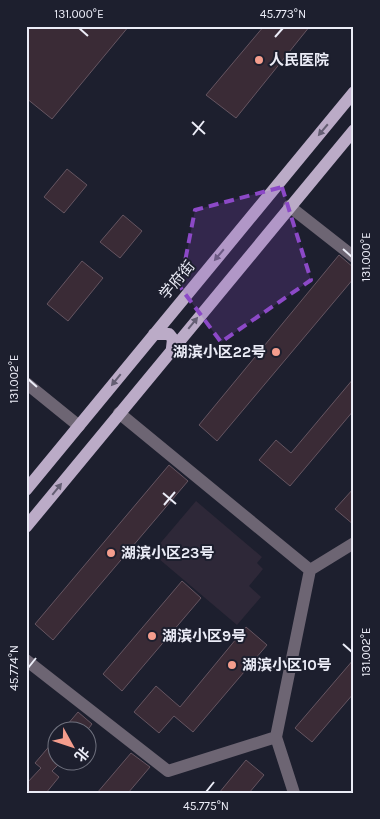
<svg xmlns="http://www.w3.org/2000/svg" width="380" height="819" font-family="Karla,'Noto Sans SC',sans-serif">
	<rect width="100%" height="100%" fill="#1d1f2e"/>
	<path fill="#2e2838" d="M196,501L262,557L257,563L263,569L249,586L261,597L237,625L152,553Z"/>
	<path fill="#3a2b36" stroke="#655561" d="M26,26H129L52,119L26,98Z
		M264,26H310L236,118L206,95Z
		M67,169L87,185L64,213L44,197Z
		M123,215L142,231L120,258L100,242Z
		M339,255L354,268V278L217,441L199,425Z
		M82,261L103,278L68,321L47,304Z
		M354,378V410L290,486L259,460L276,440L291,453Z
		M169,465L188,481L53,640L35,624Z
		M354,488V525L335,509Z
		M182,581L201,598L122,691L103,674Z
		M246,627L267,645L193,732L174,716L159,733L134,712L156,686L180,707Z
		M354,659V693L312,742L295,728Z
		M78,712L92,724L86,732H61Z
		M58,736V765L52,771L59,777L46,793H26V784L41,768L35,763Z
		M131,753L150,767L128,793H97Z
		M246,760L264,775L249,793H219Z"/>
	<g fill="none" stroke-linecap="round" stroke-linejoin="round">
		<path stroke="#6d6573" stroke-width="12" d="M289,206L354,257
			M26,383L79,426
			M119,413L310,570L276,737L294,793
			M310,570L354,543
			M26,660L168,771L276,737"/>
		<path stroke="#bbabc7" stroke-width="12" d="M154,334H169L173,339L172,348
			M26,490L354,92
			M26,527L354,130"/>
	</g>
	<defs><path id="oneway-solid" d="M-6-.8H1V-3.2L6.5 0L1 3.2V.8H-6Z" transform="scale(1.25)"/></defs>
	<g fill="#645e73">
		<use href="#oneway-solid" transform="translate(323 130) rotate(130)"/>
		<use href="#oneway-solid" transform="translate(219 255) rotate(130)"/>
		<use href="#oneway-solid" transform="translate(193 323) rotate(-51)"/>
		<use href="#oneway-solid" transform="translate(116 380) rotate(129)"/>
		<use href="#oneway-solid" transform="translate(57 489) rotate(-51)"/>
	</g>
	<path fill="#8c49c7" fill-opacity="0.2" stroke="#8c49c7" stroke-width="4" stroke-dasharray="10 6" stroke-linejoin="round" d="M282,187L311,280L221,342L180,287L195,210Z"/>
	<path fill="none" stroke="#ebecf7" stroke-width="2" d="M79,28L88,36M275,37L283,28M192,122L205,134M193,135L204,121M343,249L352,257M28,379L37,387M163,493L176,504M164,505L175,492M343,644L352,652M28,668L36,658M206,792L214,782"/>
	<g fill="#f49d8d" stroke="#1d1f2e" stroke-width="2">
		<circle cx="259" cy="60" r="5"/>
		<circle cx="276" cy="352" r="5"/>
		<circle cx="111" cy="553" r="5"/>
		<circle cx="152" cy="636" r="5"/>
		<circle cx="232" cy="665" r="5"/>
	</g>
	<g text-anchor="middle" stroke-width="4" stroke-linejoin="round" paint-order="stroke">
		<g font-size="15" font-weight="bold" fill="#ebecf7" stroke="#1d1f2e" text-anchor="start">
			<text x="269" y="65">人民医院</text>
			<text x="266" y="357" text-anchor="end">湖滨小区22号</text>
			<text x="121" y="558">湖滨小区23号</text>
			<text x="162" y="641">湖滨小区9号</text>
			<text x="242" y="670">湖滨小区10号</text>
		</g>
		<g font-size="15" fill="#ebecf7" stroke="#1d1f2e">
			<text transform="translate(177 280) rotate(-50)" y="5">学府街</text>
		</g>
	</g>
	<rect width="380" height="819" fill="none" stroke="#1d1f2e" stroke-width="55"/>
	<g transform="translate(72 746) rotate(130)"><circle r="24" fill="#1d1f2e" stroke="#6f717e"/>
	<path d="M0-4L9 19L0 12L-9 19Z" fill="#f49d8d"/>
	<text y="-8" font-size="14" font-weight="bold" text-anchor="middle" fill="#ebecf7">北</text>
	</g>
	<rect x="28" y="28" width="324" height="764" fill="none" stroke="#ebecf7" stroke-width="2"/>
	<g font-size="12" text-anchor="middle" fill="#ebecf7">
		<text x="79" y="18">131.000°E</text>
		<text x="283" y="18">45.773°N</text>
		<text transform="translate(366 257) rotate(-90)" y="4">131.000°E</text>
		<text transform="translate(14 379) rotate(-90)" y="4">131.002°E</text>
		<text transform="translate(366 652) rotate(-90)" y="4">131.002°E</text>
		<text transform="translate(14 668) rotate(-90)" y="4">45.774°N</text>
		<text x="206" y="810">45.775°N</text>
	</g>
</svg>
